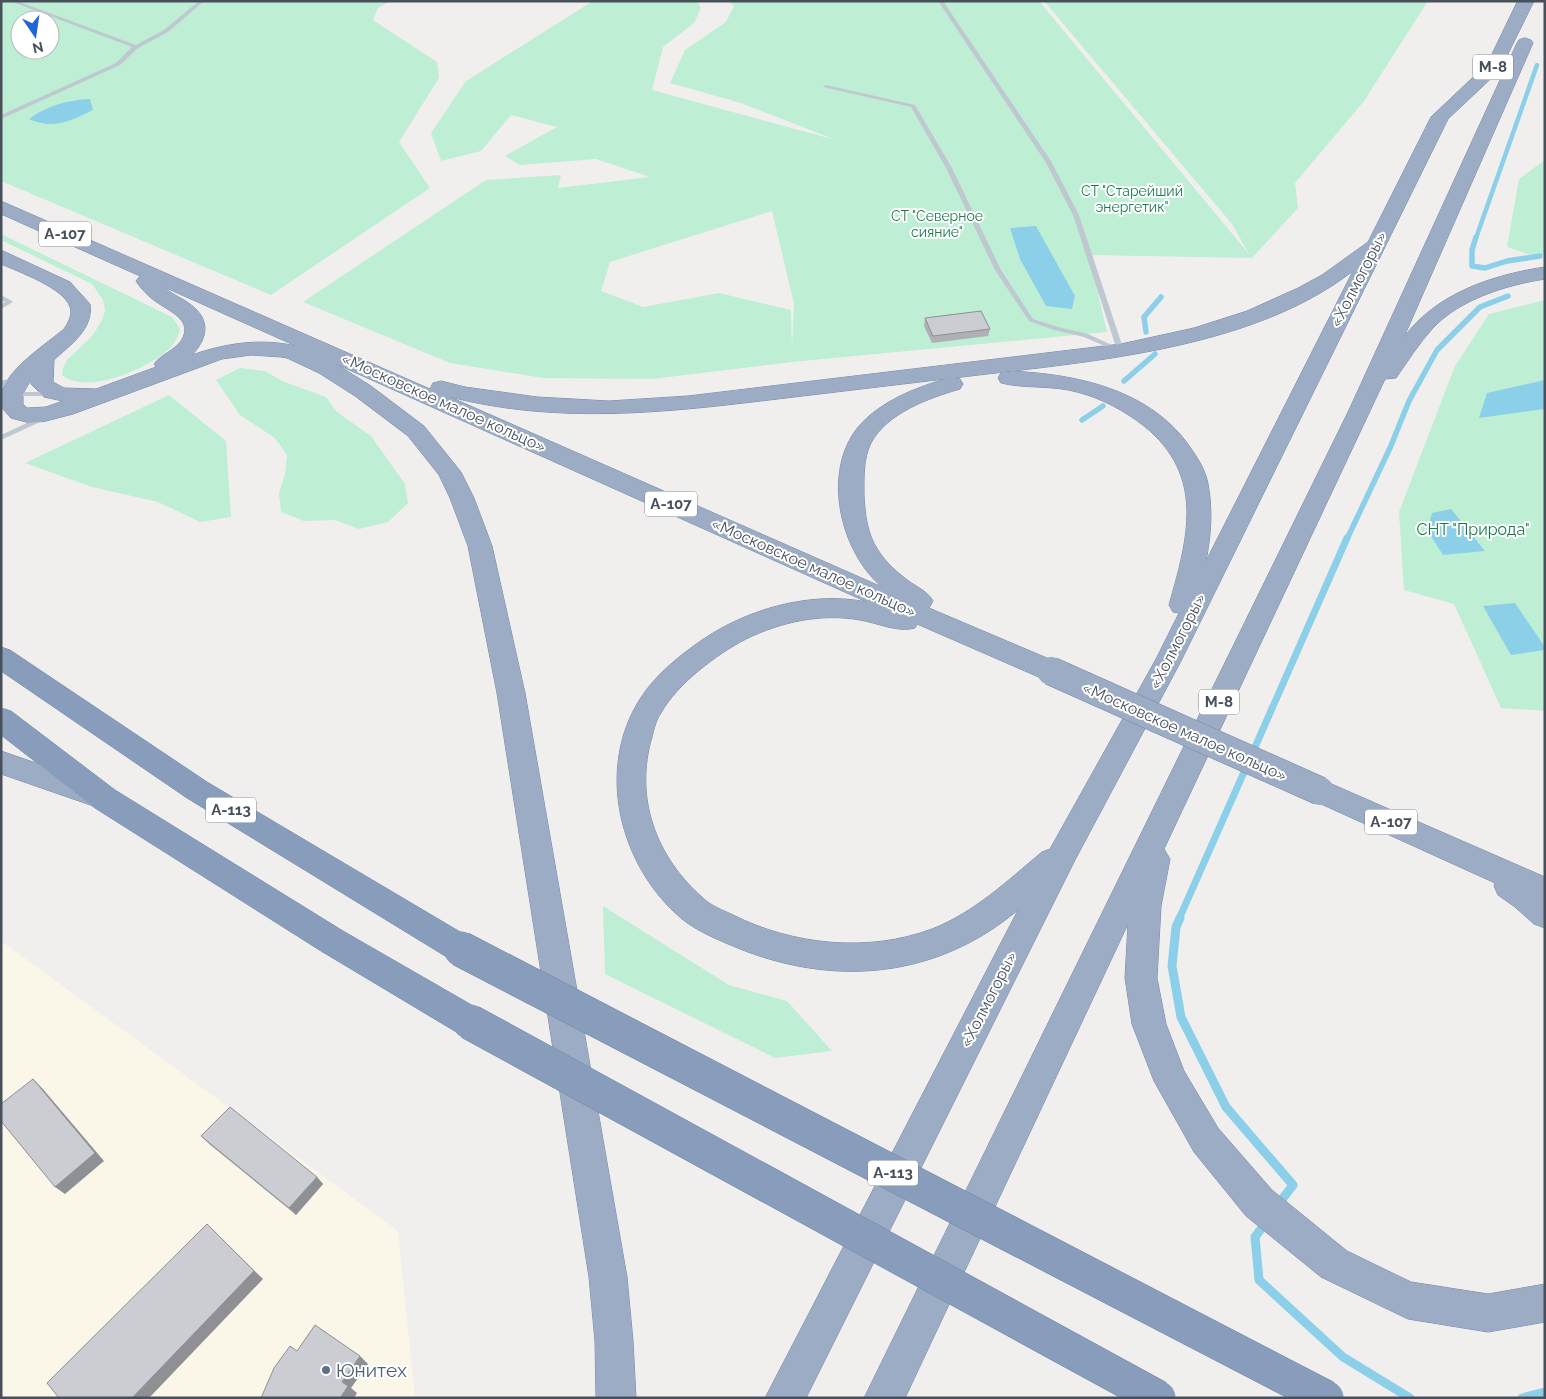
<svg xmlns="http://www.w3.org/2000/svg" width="1546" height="1399" font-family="Raleway,sans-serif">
	<rect width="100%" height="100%" fill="#f1efee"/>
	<path fill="#fbf7e8" d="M1,941L398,1231L415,1398H1Z"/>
	<path fill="#beeed4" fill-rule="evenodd" d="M1,1H391L378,8L373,20L437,62L439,78L399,142L430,188L271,295L1,181ZM20,20H50V50H20Z
		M593,1H697L701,8L694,23L663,47L652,90L836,140L741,103L670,83L685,50L726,22L734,6L729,1H1039L1249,254L1232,224L1044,1H1428L1364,101L1295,183L1298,208L1252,258L1089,255L1107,332L792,362L652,379L543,378L450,363L303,302L486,180L561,175L558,188L650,177L596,159L520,165L505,156L557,127L511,115L481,151L441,161L431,133L466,81ZM772,211L794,304L792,349L791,310L719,293L643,307L601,291L610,262Z
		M1545,160V255H1531L1507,247L1519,179Z
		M1,234L172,317L180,329C178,337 175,343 169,349C149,368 87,396 62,375L63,368L67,360L93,335L102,320L105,310L103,300L92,284L1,240Z
		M1545,300V711L1501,708L1454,604L1404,590L1399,512L1455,366L1489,314Z
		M240,368L265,371L282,381L326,397L337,412L371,436L405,484L408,503L388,522L359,529L335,520L304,521L281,512L279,493L285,474L287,455L275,438L240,415L216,380Z
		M169,395L226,441L231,517L200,522L158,502L92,487L25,463Z
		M603,906L729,985L787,1001L832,1051L775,1058L605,974Z"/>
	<path fill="#8ccfe9" d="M90,99L93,110C71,121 53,130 29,119C46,106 68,100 90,99Z
		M1036,226L1075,296L1072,309L1046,306L1020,259L1010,228Z
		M1545,380V409L1479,418L1487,393Z
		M1451,509L1485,551L1443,555L1427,530L1432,513Z
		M1515,603L1545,647V650L1511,655L1483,606Z"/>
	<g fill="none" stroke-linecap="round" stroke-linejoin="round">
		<path stroke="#8ccfe9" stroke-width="4.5" d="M1476,238L1537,65"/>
		<path stroke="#8ccfe9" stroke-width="5.5" d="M1476,237L1472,250V266L1485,268L1507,261L1540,256
			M1146,332L1144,317L1161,297
			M1124,381L1155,354
			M1082,420L1103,406
			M1347,539L1390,448L1409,401L1437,350L1480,307L1508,296"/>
		<path stroke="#8ccfe9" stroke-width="7" d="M1252,754L1347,538
			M1179,919L1248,763"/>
		<path stroke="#8ccfe9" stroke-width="9" d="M1180,918L1176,927L1172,966L1181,1017L1226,1107L1293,1185L1277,1206
			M1267,1221L1255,1237L1259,1280L1343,1357L1410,1398
			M1522,1398L1545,1392"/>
		<g stroke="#7388a8" stroke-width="1">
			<path id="trunk" d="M1518,1H1534L1500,70L1448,119L1181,661L1075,860L806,1398H765L1018,910C937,978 836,987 740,949C721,941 698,932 682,919C620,867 595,770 640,699C655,675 679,656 702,640C749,608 812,591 867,602L336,364L371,386L424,426L461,472L474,498L492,546L525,693L627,1277L633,1341L636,1398H596L595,1341L589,1277L497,693L468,546L450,498L439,475L408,436L355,396L319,373L287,358L281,357L251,355L222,359L73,414L46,421L30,423L11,418L1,407C1,402 1,396 2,391C10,367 45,345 64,329C68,323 73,314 70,307C64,288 19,272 1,264V250L70,282L90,304C94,329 70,345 54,360L53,382L64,388L96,389L156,367L154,364C161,354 174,351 181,341C194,321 171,312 158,303C150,298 141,289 136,281L140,276L1,214V201L430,389L433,383L441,381L465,387L537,397L609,401L688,396L1121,344L1194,328L1247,311L1298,288L1322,275L1368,242L1431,117L1487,64ZM1353,271L1206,561C1211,535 1213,510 1208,484C1206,472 1199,460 1192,450C1152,389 1076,374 1009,371L1001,373L998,378L1001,383C1026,389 1052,385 1077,392C1101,398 1125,411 1144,426C1206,476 1188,538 1169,605L1173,612L1179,613L1156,659L1050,849L1042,852C1007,881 975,912 932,929C868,953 793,945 733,915C723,910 711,906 703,898C656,857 634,798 652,737C654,729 656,720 661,713C677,684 717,654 746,639C781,622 821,613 860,620C878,623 898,633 915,628L917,624L1041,678L1051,681L1061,678L1065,671L1061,664L929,608L933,601C928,592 919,588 910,582C898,573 886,563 878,550C867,534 865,514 864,495C864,479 863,459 871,443C887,413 929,398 960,389L963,384L960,379L954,378C1081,362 1249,352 1353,271ZM164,287L296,346C261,338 226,343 192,355C210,336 210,317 187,302C180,297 171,294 164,287ZM945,379C915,388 881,401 859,426C821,471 840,552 882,587L450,397C556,424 662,413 769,400C828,393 886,386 945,379ZM31,380V384L44,397L63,401L46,407L27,408L23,404V394Z
				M1525,38L1531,40L1533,43L1404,337C1437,293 1492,275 1545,267V279C1507,285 1460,299 1433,328C1419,343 1408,361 1396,378L1385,379L1164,849L1170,859L1161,906L1157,978L1166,1024L1184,1071L1218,1128L1272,1190L1347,1251L1411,1282L1488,1294L1545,1284V1322L1488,1332L1408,1319L1321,1277L1246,1216L1194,1152L1154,1081L1132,1024L1125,978L1128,924L905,1398H864L1349,410L1517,43L1519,40Z
				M1,751L109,788L114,796L109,804L99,808L1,774Z
				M1320,779L1545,877V928L1534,924L1515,907L1498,895L1494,886L1495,883L1310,799L1305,791L1310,783Z"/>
		</g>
		<g stroke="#7388a8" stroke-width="1">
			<path id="motorway" d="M1,647L10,650L207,782L472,939L477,949L472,959L461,963L450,959L187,798L1,671Z
				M1,708L11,711L115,790L343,931L482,1011L487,1022L482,1033L470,1037L458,1033L321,951L95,808L1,735Z"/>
		</g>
		<path fill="#bfc8d0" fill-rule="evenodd" d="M10,1H17L136,45L164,30L199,1H204L168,32L138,48L120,65L1,119V115L116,63L132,47Z
			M938,1H943L1051,161L1079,215L1124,351L1123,352L1116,351L1084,337L1054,330L1029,321L995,270L946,168L911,107L823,87L826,85L915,105L952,168L1001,270L1033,319L1058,327L1088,334L1116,347L1073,215L1045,161Z
			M1,295L12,301L13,302L1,309V304L5,302L1,300Z
			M17,376L20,378L19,380L1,386V381Z
			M1,392H51L55,394L51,396H1Z
			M44,415H47L51,417L1,440V435Z"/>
		<use href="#trunk" fill="#9cacc4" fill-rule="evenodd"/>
		<use href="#motorway" fill="#889dbc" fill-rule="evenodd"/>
		<g stroke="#7388a8" stroke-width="29" stroke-linecap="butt">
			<path id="trunk-bridge" d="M1051,671L1320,791"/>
		</g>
		<g stroke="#7388a8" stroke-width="36" stroke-linecap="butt">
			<path id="motorway-bridge" d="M461,949L1326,1398
				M470,1022L1158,1398"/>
		</g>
		<use href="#trunk-bridge" stroke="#9cacc4" stroke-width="28"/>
		<use href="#motorway-bridge" stroke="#889dbc" stroke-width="35"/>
	</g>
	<path fill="#afb0b5" d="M925,318L990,329L988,336L932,343L924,326Z
		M201,1136L317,1177L323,1184L296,1215L209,1144Z"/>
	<path fill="#8e9094" d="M33,1079L42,1088L104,1161L65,1194L55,1187Z
		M317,1177L323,1184L296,1215L289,1208Z
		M207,1224L263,1279L149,1398H132Z
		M360,1356L368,1364L351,1388L357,1393L354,1398H340L342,1382Z"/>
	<path fill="#cbcdd3" stroke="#8e9094" d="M981,311L990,329L933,336L925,318Z
		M33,1079L95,1153L55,1187L1,1121V1104Z
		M230,1107L317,1177L289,1208L201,1136Z
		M207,1224L254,1271L132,1398H59L47,1383Z
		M315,1325L360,1356L342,1382L348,1386L340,1398H261L274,1368L290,1346L297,1351Z"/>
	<circle fill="#5c6f8a" stroke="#fff" stroke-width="2" cx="326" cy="1370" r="5"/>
	<g text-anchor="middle" stroke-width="4" stroke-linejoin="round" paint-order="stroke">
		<g font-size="14" fill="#1a7b51" stroke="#fff">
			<text x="1132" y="196">СТ "Старейший<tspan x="1132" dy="16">энергетик"</tspan></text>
			<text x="937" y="221">СТ "Северное<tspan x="937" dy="16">сияние"</tspan></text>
		</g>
		<g fill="#fff" stroke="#7e848c" stroke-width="1">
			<rect x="1473" y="54.5" width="40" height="25" rx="4"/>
			<rect x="39" y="221.5" width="52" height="25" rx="4"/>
			<rect x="645" y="491.5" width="52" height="25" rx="4"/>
			<rect x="1199" y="689.5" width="40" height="25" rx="4"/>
			<rect x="206" y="797.5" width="50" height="25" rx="4"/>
			<rect x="1365" y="809.5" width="52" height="25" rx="4"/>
			<rect x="868" y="1160.5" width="50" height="25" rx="4"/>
		</g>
		<g font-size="15" font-weight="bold" fill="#47505b">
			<text x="1493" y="72">М-8</text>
			<text x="65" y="239">А-107</text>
			<text x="671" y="509">А-107</text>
			<text x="1219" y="707">М-8</text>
			<text x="231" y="815">А-113</text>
			<text x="1391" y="827">А-107</text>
			<text x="893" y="1178">А-113</text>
		</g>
		<g font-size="16" fill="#47505b" stroke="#fff">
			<text transform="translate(1358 279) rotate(-63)" y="6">«Холмогоры»</text>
			<text transform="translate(444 402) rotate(24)" y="6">«Московское малое кольцо»</text>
			<text transform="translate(814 567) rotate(24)" y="6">«Московское малое кольцо»</text>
			<text transform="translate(1177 641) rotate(-63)" y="6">«Холмогоры»</text>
			<text transform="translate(1185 731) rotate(24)" y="6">«Московское малое кольцо»</text>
			<text transform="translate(988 999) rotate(-63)" y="6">«Холмогоры»</text>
		</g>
		<g font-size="16" fill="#1a7b51" stroke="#fff">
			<text x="1473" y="535">СНТ "Природа"</text>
		</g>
		<g font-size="19" fill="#4e5e75" stroke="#fff" text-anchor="start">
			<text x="336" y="1377">Юнитех</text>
		</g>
	</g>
	<rect width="1546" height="1399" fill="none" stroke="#47505b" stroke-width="5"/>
	<g transform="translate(35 35) rotate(167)"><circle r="24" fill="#ffffff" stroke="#b5b9bd"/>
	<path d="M0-4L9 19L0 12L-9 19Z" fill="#1e64db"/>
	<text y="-8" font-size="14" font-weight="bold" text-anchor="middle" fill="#47505b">N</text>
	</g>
</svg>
